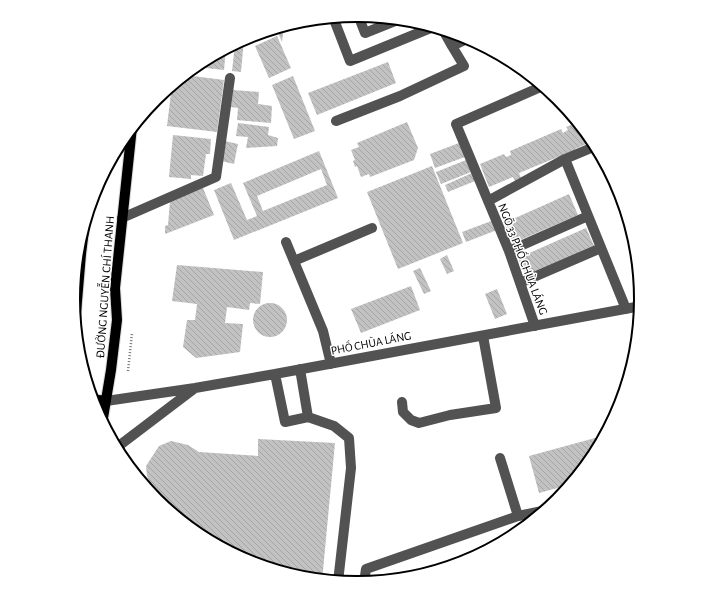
<svg xmlns="http://www.w3.org/2000/svg" width="714" height="599" font-family="'Alegreya Sans',sans-serif">
	<defs>
		<pattern id="building-back-hatch" width="6" height="6" patternUnits="userSpaceOnUse"><rect width="6" height="6" fill="#c2c2c2"/><path d="M-1 5l2 2M0 0l6 6M5-1l2 2" fill="none" stroke="#a5a5a5"/></pattern>
	</defs>
	<rect width="100%" height="100%" fill="#fff"/>
	<path fill="url(#building-back-hatch)" fill-rule="evenodd" d="M361,15L372,17L363,20Z
		M284,26L282,42L276,28Z
		M277,36L291,68L269,78L255,46Z
		M244,39L241,72L232,71L235,44Z
		M226,48L224,70L196,67V65L199,63Z
		M388,62L396,83L317,115L308,93Z
		M185,75L224,80L217,132L167,126L172,85Z
		M293,76L315,131L294,139L272,85Z
		M233,90L259,92L258,104L272,106L271,123L237,120L238,108L231,107Z
		M407,122L418,148L414,160L370,177L369,174L361,177L357,166L355,167L353,161L355,160L351,150L359,147L357,143Z
		M578,122L593,141L575,149L577,154L570,152L519,173L521,178L515,181L513,177L489,187L480,164L504,154L506,157L511,155L510,151L561,129L563,133L568,130L566,127Z
		M238,123L269,127L268,135L278,138L277,146L246,148L248,137L236,136Z
		M173,135L211,139L210,154H206L203,176L191,175V179L169,177Z
		M225,141L238,144L234,164L221,161Z
		M459,143L465,157L435,168L430,154Z
		M319,151L338,198L234,240L214,190L231,183L247,220L257,216L243,183ZM321,169L327,185L263,211L257,196Z
		M466,160L471,172L441,184L436,172Z
		M432,166L463,243L398,269L367,192Z
		M472,173L475,181L448,192L445,185Z
		M203,188L214,215L165,234V226L168,225L170,201Z
		M569,194L578,215L513,243L504,223Z
		M494,220L497,230L466,242L462,232Z
		M586,228L595,248L527,278L518,258Z
		M447,255L454,271L447,274L440,259Z
		M177,265L263,272L260,304L250,303L249,310L227,307L225,323L243,324L240,352L196,358L183,347L187,320H195L197,304L172,301Z
		M420,268L431,291L424,294L413,271Z
		M411,286L420,310L361,333L351,309Z
		M497,289L507,314L495,319L485,294Z
		M253 320a17 17 0 1 1 34 0a17 17 0 1 1-34 0Z
		M606,435L593,458L572,484L539,493L529,456Z
		M258,439L335,443L322,581L301,578L248,562L199,536L156,501L152,496L153,489L147,476L146,466L159,446L171,441L188,445L199,452L258,456Z
		M399,575L400,580L374,582V581Z"/>
	<g fill="none" stroke-linecap="round" stroke-linejoin="round">
		<g stroke="#dbdbdb" stroke-width="12">
			<path id="major" d="M75,325L81,254L85,222
				M91,399L106,401
				M102,424L111,370L117,320L115,288L132,127"/>
		</g>
		<path stroke="#747474" stroke-width="2.5" stroke-dasharray="1 2" stroke-linecap="butt" d="M128,371L132,333"/>
		<path stroke="#525252" stroke-width="10" d="M358,15L365,33L400,19
			M333,17L350,61L433,27
			M443,30L452,46
			M336,121L400,96L464,66L452,46L469,38
			M565,159L596,146
			M488,201L565,159L626,309
			M122,218L216,177L230,78
			M286,242L323,331L331,364
			M509,251L588,216
			M294,261L372,228
			M520,283L601,248
			M535,326L509,251L456,124L543,86
			M300,369L308,417
			M275,374L285,422L308,417L334,426L349,438L351,468L338,582
			M106,401L195,388L275,374L641,306
			M402,402L403,412L411,420L419,423L450,415L496,408L483,336
			M116,448L195,388
			M500,458L518,516
			M364,583L366,569L518,516L547,510"/>
		<use href="#major" stroke="#000" stroke-width="10"/>
	</g>
	<g text-anchor="middle" stroke-width="3" stroke-linejoin="round" paint-order="stroke">
		<g font-size="12" fill="#000" stroke="#fff">
			<text transform="translate(523 259) rotate(69)" y="4">NGÕ 33 PHỐ CHÙA LÁNG</text>
			<text transform="translate(105 287) rotate(-86)" y="4">ĐƯỜNG NGUYỄN CHÍ THANH</text>
			<text transform="translate(371 343) rotate(-11)" y="4">PHỐ CHÙA LÁNG</text>
		</g>
	</g>
	<path d="M0 0H714V599H0ZM80 299a277 277 0 1 1 554 0a277 277 0 1 1-554 0Z" fill="#fff" fill-rule="evenodd"/>
	<path fill="none" stroke="#000" stroke-width="2" d="M80 299a277 277 0 1 1 554 0a277 277 0 1 1-554 0Z"/>
</svg>
